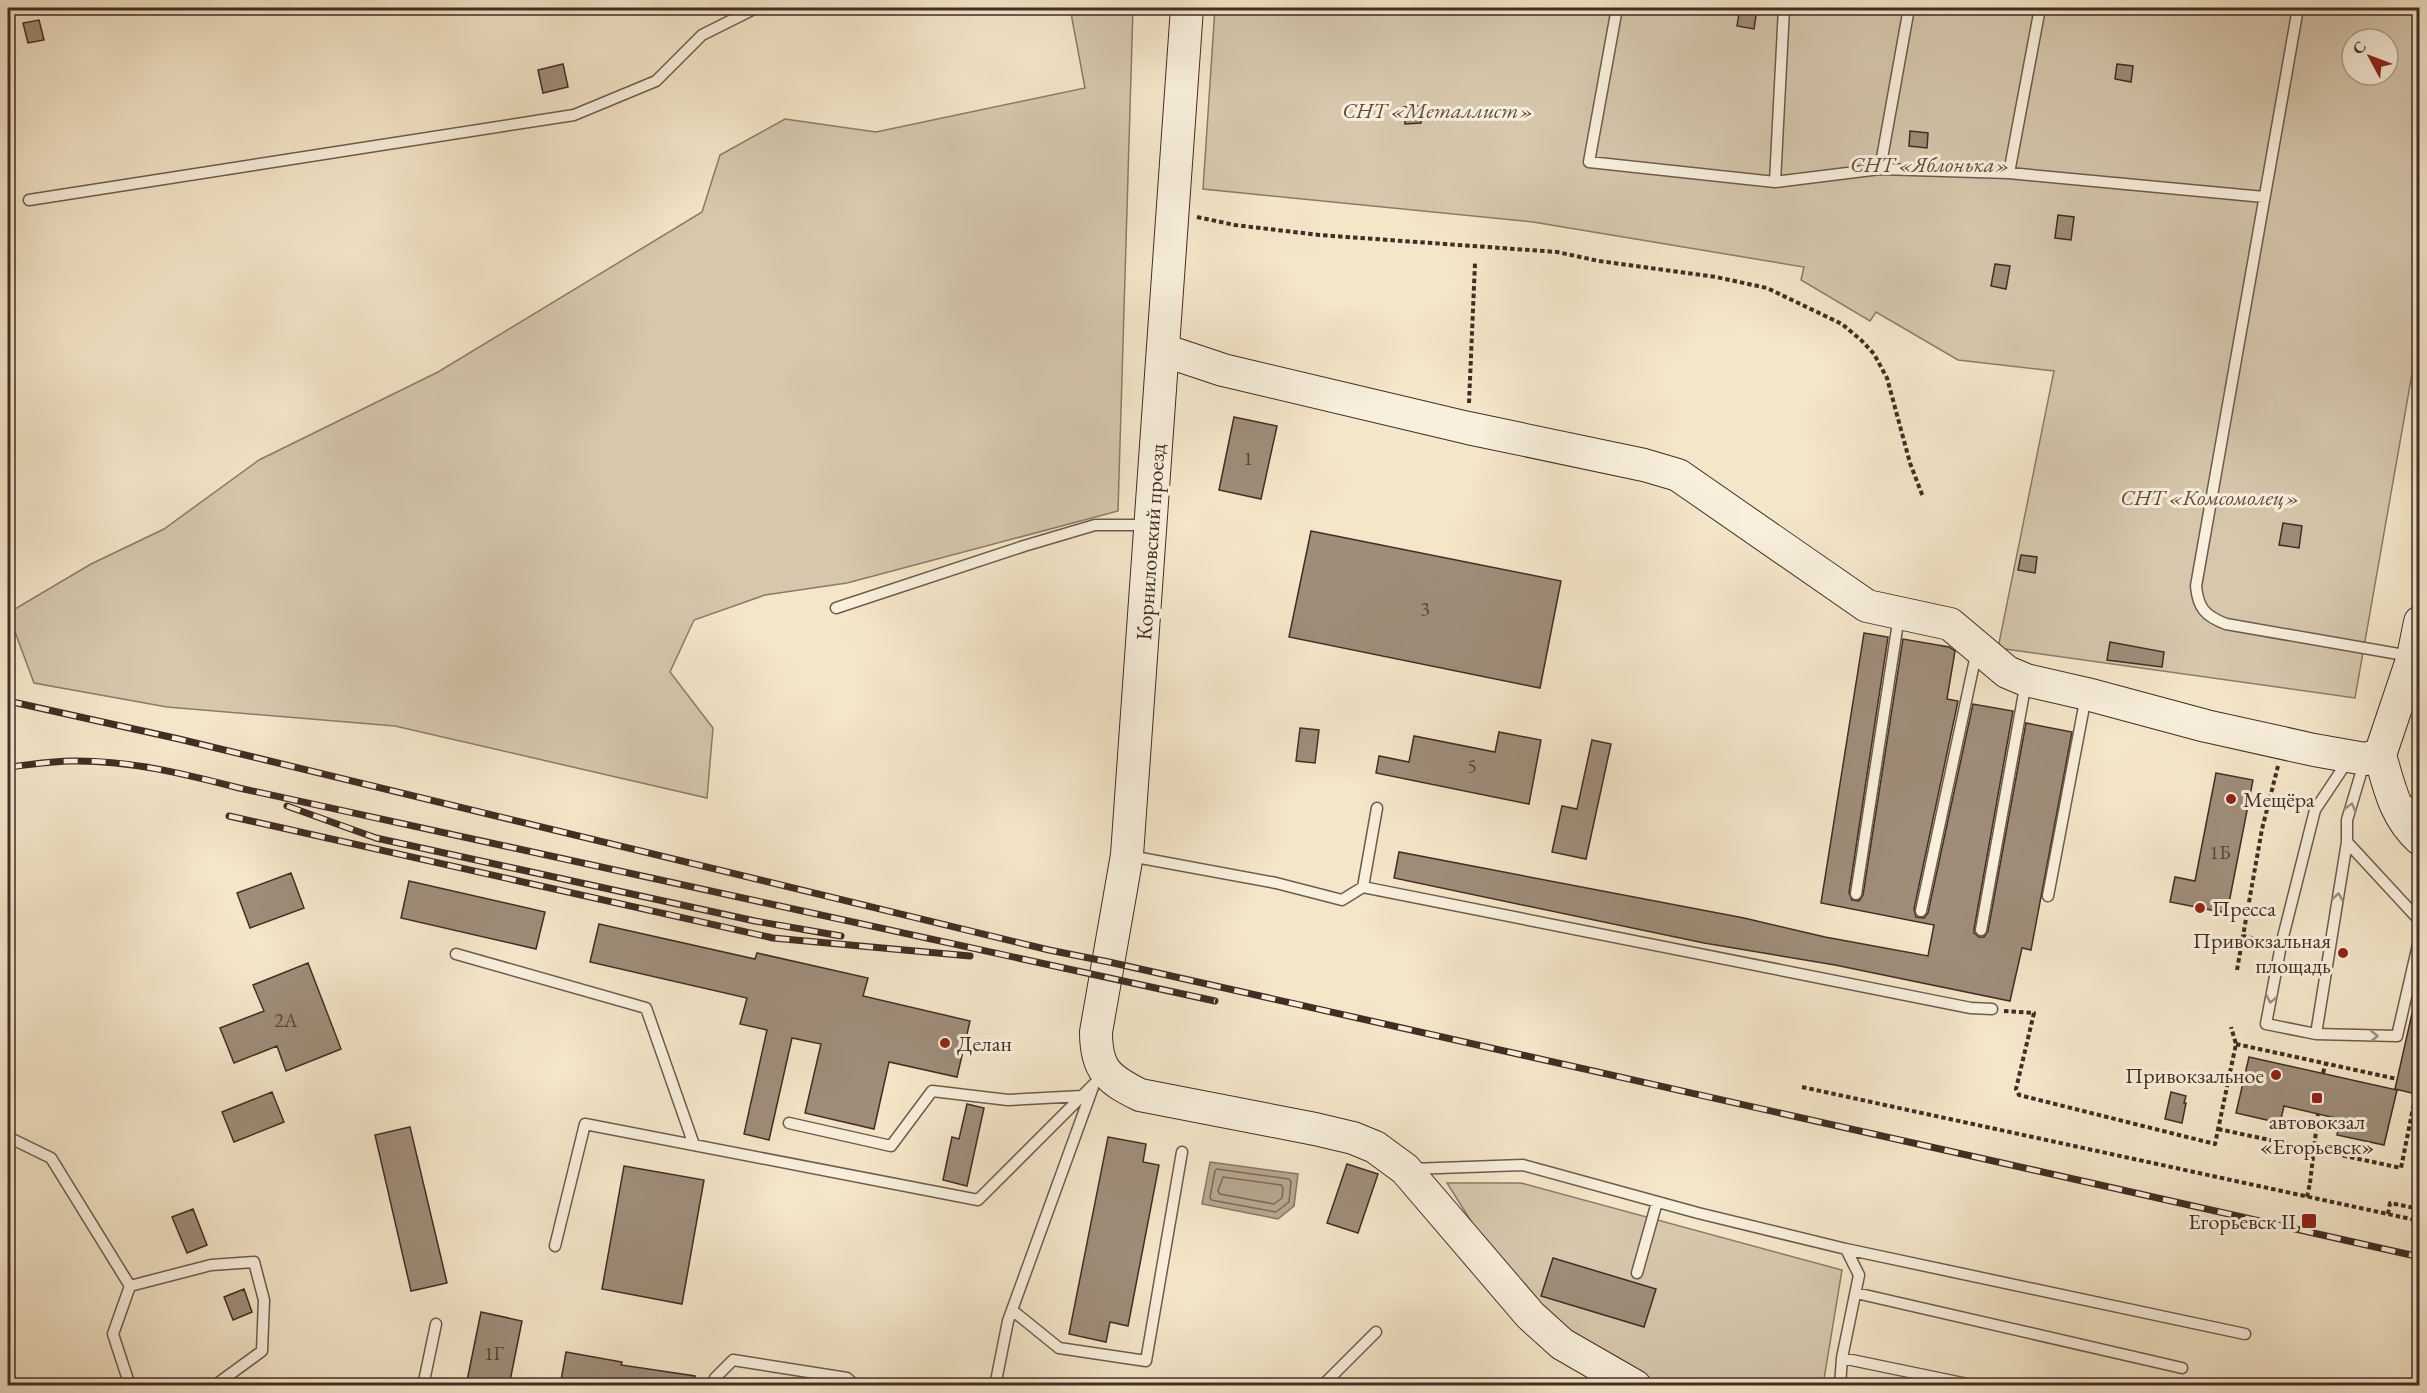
<svg xmlns="http://www.w3.org/2000/svg" width="2427" height="1393" font-family="'EB Garamond',serif">
	<rect width="100%" height="100%" fill="#f4e6c9"/>
	<filter id="stains"><feTurbulence type="fractalNoise" baseFrequency=".00333" numOctaves="4"/><feColorMatrix values="0 0 0 0 .2 0 0 0 0 .09 0 0 0 0 .02 0 0 0 .5 -.17"/></filter>
	<radialGradient id="worn" r=".72"><stop offset=".6" stop-color="#630" stop-opacity="0"/><stop offset="1" stop-color="#630" stop-opacity=".3"/></radialGradient>
	<path fill="#d6c7ad" stroke="#8c7a68" stroke-width="1.5" fill-rule="evenodd" d="M1070,8H1133L1118,511L847,583L765,595L694,620L670,672L713,728L707,798L395,726L167,707L34,683L8,613L91,564L164,529L259,460L438,372L702,212L720,155L785,119L876,132L1085,88Z
		M1215,8H2419V334L2355,698L1998,648L2054,371L1958,360L1876,312L1870,321L1801,280L1804,267L1533,222L1203,189ZM2352,39H2388V75H2352Z
		M1447,1183H1521L1842,1270L1823,1385H1657L1564,1336L1509,1281Z"/>
	<path fill="#b7a791" stroke="#887665" stroke-width="1.5" d="M1210,1162L1298,1174L1294,1206L1278,1219L1202,1204Z"/>
	<g fill="none" stroke-linecap="round" stroke-linejoin="round">
		<path stroke="#7c6a5a" stroke-width="1.5" d="M1217,1169L1289,1179L1291,1182L1289,1202L1276,1212L1211,1200L1210,1197L1215,1171Z
			M1223,1177L1281,1185L1283,1188L1282,1198L1274,1204L1220,1194L1218,1191Z"/>
	</g>
	<path fill="#9f8d7a" stroke="#422d24" stroke-width="1.5" d="M1740,8H1757L1754,29L1737,26Z
		M39,20L44,40L28,43L23,23Z
		M563,64L568,87L543,93L538,70Z
		M2117,64L2133,66L2131,82L2115,79Z
		M1420,106L1421,123L1405,124L1404,107Z
		M1910,131L1928,133L1927,148L1909,146Z
		M2058,215L2074,217L2071,240L2055,238Z
		M1995,264L2010,266L2006,289L1991,286Z
		M1234,417L1277,426L1261,499L1219,490Z
		M2283,523L2302,526L2299,548L2279,545Z
		M1311,531L1561,581L1540,688L1289,637Z
		M2021,555L2037,557L2035,573L2018,570Z
		M1864,633L1888,637L1849,893L1852,900L1859,901L1863,895L1903,639L1949,647L1955,651L1947,699L1958,701L1914,909L1916,917L1924,918L1928,913L1973,704L2013,711L1974,929V933L1979,937H1984L1988,931L2026,723L2072,732L2031,950L2022,948L2010,1001L1835,965L1704,943L1394,878L1399,852L1744,918L1825,937L1928,956L1934,925L1821,903Z
		M2110,642L2164,652L2162,667L2107,660Z
		M1300,728L1319,730L1315,763L1296,761Z
		M1499,732L1541,740L1529,804L1376,773L1379,756L1409,762L1414,736L1495,752Z
		M1592,740L1611,744L1586,859L1552,852L1562,806L1577,809Z
		M2216,773L2253,780L2227,913L2170,902L2175,877L2195,881Z
		M291,873L304,908L250,928L237,893Z
		M409,881L545,912L536,949L401,918Z
		M599,924L755,959L757,953L868,978L863,996L970,1021L957,1077L889,1062L874,1129L805,1113L821,1044L792,1038L769,1140L744,1134L767,1030L740,1024L747,998L590,962Z
		M308,963L341,1049L286,1071L277,1046L234,1063L220,1028L264,1011L253,985Z
		M2413,1009L2420,1010V1095L2395,1089Z
		M2249,1057L2397,1090L2384,1145L2337,1135L2340,1119L2284,1106L2280,1123L2236,1113Z
		M272,1092L284,1122L234,1142L222,1112Z
		M2171,1092L2186,1096L2184,1103H2186L2182,1123L2165,1119Z
		M967,1104L984,1108L967,1186L943,1180L952,1137L959,1139Z
		M410,1127L447,1283L411,1291L375,1135Z
		M1108,1137L1146,1144L1143,1162L1159,1165L1128,1326L1110,1322L1106,1342L1069,1334Z
		M1347,1164L1378,1174L1358,1233L1327,1223Z
		M624,1166L704,1180L682,1304L602,1289Z
		M193,1209L207,1245L187,1253L172,1217Z
		M1553,1258L1656,1289L1644,1327L1541,1296Z
		M244,1289L252,1312L233,1320L224,1297Z
		M481,1312L522,1321L509,1386H466Z
		M566,1352L622,1362L621,1365L695,1376L694,1386H560Z"/>
	<g fill="none" stroke-linecap="round" stroke-linejoin="round">
		<g stroke="#6e5b4d" stroke-width="13">
			<path id="lane" d="M1617,8L1589,162L1775,182L1880,169L2009,173L2264,197
				M2298,8L2196,586C2198,608 2205,616 2226,624L2410,656
				M1880,169L1909,8
				M2009,173L2040,8
				M1775,182L1784,8
				M29,200L574,115L656,81L702,35L756,8
				M836,608L1024,546L1095,525H1149
				M2364,763L2347,820V842L2420,921
				M2399,801L2420,803
				M2347,842L2316,1034L2266,1024L2281,945L2315,810L2349,759
				M1130,856L1276,883L1342,900L1363,887L1971,1008L1992,1009
				M1363,887L1377,808
				M1856,894L1899,616
				M2048,896L2086,696
				M1921,911L1977,650
				M1981,930L2026,682
				M456,954L646,1008L694,1145
				M2316,1034L2397,1036L2420,936
				M789,1123L891,1146L932,1091L1008,1100L1082,1096
				M8,1137L51,1158L130,1286L113,1334L130,1386
				M1411,1169L1523,1165L1698,1213L1846,1249L1859,1275L1842,1358L1840,1386
				M555,1246L585,1124L978,1200L1104,1074
				M1846,1249L2245,1334
				M1637,1273L1657,1202
				M130,1286L211,1265L254,1262L264,1300L262,1351L214,1386
				M1856,1293L2182,1368
				M1012,1310L1059,1348L1146,1361L1182,1152
				M1842,1358L1977,1386
				M423,1386L436,1324
				M713,1386L715,1378L733,1360L847,1378L856,1386
				M995,1386L1008,1321L1093,1087
				M1322,1386L1376,1332"/>
		</g>
		<g stroke="#422d24" stroke-width="34">
			<path id="secondary" d="M1187,8L1127,855L1096,1032C1096,1070 1108,1079 1140,1095L1315,1129L1353,1138L1375,1147L1405,1169L1530,1315L1562,1344L1635,1386
				M1163,350L1223,370L1468,428L1644,465L1678,475L1867,606L1950,624L2007,672L2026,680L2087,694L2206,726L2314,750L2365,759L2380,755
				M2380,755L2413,657L2420,622
				M2380,755C2389,786 2395,817 2420,839"/>
		</g>
		<path stroke="#422d24" stroke-width="4" stroke-dasharray="4.5 3" stroke-linecap="butt" d="M1197,217L1235,225L1319,235L1557,252L1599,261L1716,277L1767,288L1842,324L1861,340L1874,354L1887,378L1910,463L1923,497
			M1469,403L1475,263
			M2268,942L2243,936L2262,829L2278,766
			M2293,947L2304,949
			M2237,970L2243,936
			M2004,1011L2034,1013L2016,1089L2019,1095L2215,1144L2236,1044L2231,1027
			M2236,1044L2397,1079
			M2323,1073L2326,1063
			M1802,1087L2420,1221
			M2218,1129L2401,1168L2415,1098L2420,1099
			M2307,1197L2310,1183
			M2388,1214L2390,1203L2420,1209"/>
		<use href="#lane" stroke="#f8efdc" stroke-width="10"/>
		<use href="#secondary" stroke="#f8efdc" stroke-width="32"/>
		<g stroke="#422d24" stroke-width="7">
			<path id="rail" d="M8,701L179,739L1049,950L1109,962L2420,1257
				M8,767C29,765 50,761 72,761C129,760 185,774 239,788L1215,1001
				M287,806L376,838L755,921L841,936
				M229,816L773,938L970,956"/>
		</g>
		<use href="#rail" stroke="#f8efdc" stroke-width="4.5" stroke-dasharray="14" stroke-linecap="butt"/>
		<path stroke="#422d24" stroke-width="4" stroke-dasharray="4.5 3" stroke-linecap="butt" d="M2310,1183L2318,1114"/>
	</g>
	<defs><path id="oneway-chevron" d="M-2-3.5L2.5 0L-2 3.5" fill="none" stroke-width="1.6" stroke-linecap="round" stroke-linejoin="round" transform="scale(1.5)"/></defs>
	<g stroke="#9d8e80">
		<use href="#oneway-chevron" transform="translate(2351 807) rotate(-74)"/>
		<use href="#oneway-chevron" transform="translate(2338 897) rotate(-81)"/>
		<use href="#oneway-chevron" transform="translate(2271 999) rotate(101)"/>
		<use href="#oneway-chevron" transform="translate(2374 1036) rotate(1)"/>
	</g>
	<g fill="#8f2418" stroke="#f8efdc" stroke-width="2">
		<circle cx="2231" cy="799" r="6"/>
		<circle cx="2200" cy="908" r="6"/>
		<circle cx="2343" cy="953" r="6"/>
		<circle cx="945" cy="1043" r="6"/>
		<circle cx="2276" cy="1075" r="6"/>
		<rect x="2311" y="1092" width="12" height="12" rx="3"/>
		<rect x="2301" y="1213" width="16" height="16" rx="3"/>
	</g>
	<g text-anchor="middle" stroke-width="6" stroke-linejoin="round" paint-order="stroke">
		<g font-size="20" fill="#59453a">
			<text x="1248" y="465">1</text>
			<text x="1425" y="616">3</text>
			<text x="1472" y="773">5</text>
			<text x="2220" y="859">1Б</text>
			<text x="286" y="1027">2А</text>
			<text x="494" y="1360">1Г</text>
		</g>
		<g font-size="22" font-style="italic" fill="#604c3f" stroke="#f8efdc">
			<text x="1438" y="118">СНТ «Металлист»</text>
			<text x="1930" y="172">СНТ «Яблонька»</text>
			<text x="2210" y="505">СНТ «Комсомолец»</text>
		</g>
		<g font-size="22" fill="#422d24" stroke="#f8efdc">
			<text transform="translate(1150 542) rotate(-86)" y="8">Корниловский проезд</text>
		</g>
		<g font-size="22" fill="#422d24" stroke="#f8efdc" text-anchor="start">
			<text x="2243" y="807">Мещёра</text>
			<text x="2212" y="916">Пресса</text>
			<text x="2331" y="948" text-anchor="end">Привокзальная<tspan x="2331" dy="25">площадь</tspan></text>
			<text x="957" y="1051">Делан</text>
			<text x="2264" y="1083" text-anchor="end">Привокзальное</text>
			<text x="2317" y="1129" text-anchor="middle">автовокзал<tspan x="2317" dy="25">«Егорьевск»</tspan></text>
			<text x="2296" y="1229" text-anchor="end">Егорьевск II</text>
		</g>
	</g>
	<rect width="2427" height="1393" fill="none" stroke="#f4e6c9" stroke-width="30"/>
	<rect x="9" y="9" width="2409" height="1375" fill="none" stroke="#422d24" stroke-width="3"/>
	<rect x="15" y="15" width="2397" height="1363" fill="none" stroke="#422d24" stroke-width="1.5"/>
	<g transform="translate(2370 57) rotate(311)"><circle r="28" fill="#f8efdc" stroke="#afa192" stroke-width="1.5"/>
	<path d="M0-4.5L10 22L0 15L-10 22Z" fill="#8f2418"/>
	<text y="-9" font-size="16" font-weight="bold" text-anchor="middle" fill="#422d24">С</text>
	</g>
	<rect width="100%" height="100%" filter="url(#stains)"/>
	<rect width="100%" height="100%" fill="url(#worn)"/>
</svg>
